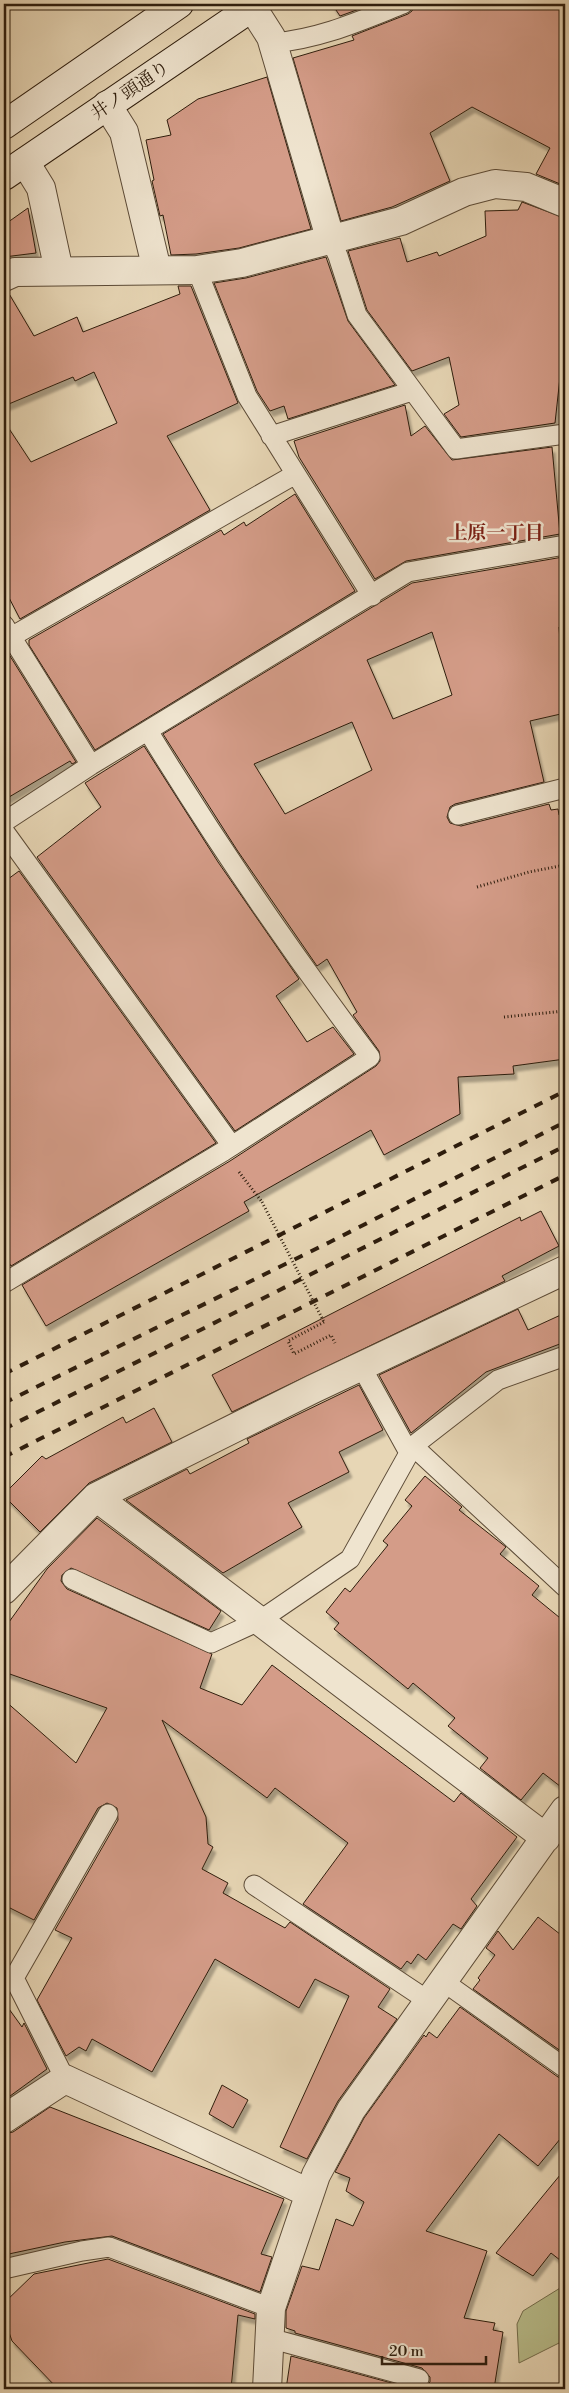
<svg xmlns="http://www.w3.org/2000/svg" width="569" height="2393" font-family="'Libre Bodoni','Noto Serif JP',serif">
	<defs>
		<filter id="shadow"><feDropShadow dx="3" dy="5.5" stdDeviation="1" flood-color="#0004"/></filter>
	</defs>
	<rect width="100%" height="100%" fill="#e7d6b5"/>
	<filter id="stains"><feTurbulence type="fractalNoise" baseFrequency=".004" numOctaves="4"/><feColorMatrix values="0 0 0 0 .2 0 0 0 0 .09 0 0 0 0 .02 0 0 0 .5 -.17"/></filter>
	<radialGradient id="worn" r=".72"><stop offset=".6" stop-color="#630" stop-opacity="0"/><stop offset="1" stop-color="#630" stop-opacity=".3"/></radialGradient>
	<path fill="#b8bd8b" stroke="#736d4c" d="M565,2285V2340L519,2363L517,2324L523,2311Z"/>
	<path fill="#d49c88" stroke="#2e1d0d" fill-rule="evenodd" filter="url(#shadow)" d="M332,4H373L340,16Z
		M414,4H565V186L536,174L550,148L472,107L430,133L450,181L392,207L341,221L293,58L354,40L352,36L408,14L412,11Z
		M267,77L311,229L239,248L196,254L171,255L163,215L160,216L152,181L154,180L146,140L171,135L167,120L198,99Z
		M522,202L565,218V369L561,368L555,423L461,437L444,414L459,405L449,357L412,371L367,310L348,251L400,238L407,262L437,252L439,256L486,236L485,211L518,210Z
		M28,208L36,253L4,257V225Z
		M326,257L348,321L395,385L288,419L284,406L270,411L257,391L214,283L246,278Z
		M178,286H191L238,403L167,436L210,510L20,619L4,588V421L31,462L117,423L94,372L75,381L73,377L4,406V292H8L34,336L77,317L83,332L180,294Z
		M405,405L411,436L425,426L452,460L552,447L560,534L406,561L375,579L299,457L294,441Z
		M295,494L355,591L95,750L29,645V640L221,530L224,535L244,522L246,526Z
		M563,557L565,578V627H559L565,713L530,721L544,782L455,804L450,807L447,817L450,823L461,826L549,804L551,810L558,809L559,815L565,814V1059L513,1066L514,1074L458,1077L460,1114L384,1155L371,1130L244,1202L249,1211L46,1326L22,1285L230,1161L376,1066L380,1061L379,1051L353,1015L357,1012L327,959L317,966L237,850L163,734L412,583ZM432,632L452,695L393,719L367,660ZM352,722L372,770L285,814L254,764Z
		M10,656L76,762L72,764L70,761L4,800V659Z
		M144,746L218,862L299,979L276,996L307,1042L333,1027L354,1054L235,1131L37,857L101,807L85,783Z
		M19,871L216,1143L11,1266L4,1254V882Z
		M541,1211L559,1246L502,1276L505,1281L232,1412L212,1375L520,1217L521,1221Z
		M518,1309L528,1330L565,1313V1342L486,1372L411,1433L379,1375Z
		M359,1385L383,1430L339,1452L349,1472L288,1503L302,1527L223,1573L126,1500L187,1469L190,1474L249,1443L247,1439Z
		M154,1408L172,1442L89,1483L40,1532L4,1496V1494L42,1456L46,1459L123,1417L126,1423Z
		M425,1476L462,1507L459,1510L506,1547L500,1554L539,1586L532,1595L565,1622V1790L543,1773L521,1800L480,1768L488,1758L448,1726L455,1718L413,1683L408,1689L334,1629L339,1623L326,1612L345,1588L350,1592L388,1545L383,1541L412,1506L405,1500Z
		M97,1518L221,1611L209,1630L71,1568L62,1575L61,1581L67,1589L212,1654L200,1688L242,1705L272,1665L454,1802L461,1793L517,1837L471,1899L477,1906L461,1929L453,1924L426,1960L418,1954L411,1964L407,1961L401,1969L303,1904L348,1843L275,1788L267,1798L162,1720L206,1817L208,1844L213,1847L202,1869L228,1883L223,1893L285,1928L290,1922L390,1989L378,2007L397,2019L338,2101L307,2159L280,2147L349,1996L315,1979L299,2008L215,1959L152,2072L92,2039L86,2051L79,2047L66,2056L37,2000L72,1938L55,1930L118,1820L117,1808L107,1803L98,1808L34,1920L4,1905V1700L76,1763L107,1708L4,1672V1629L47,1569Z
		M538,1917L565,1938V2054L473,1989L480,1980L478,1978L495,1955L486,1948L498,1931L513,1950Z
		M4,2002L22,2027L24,2023L47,2069L6,2099H4Z
		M460,2007L558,2077L565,2079V2133L538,2166L499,2134L426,2231L487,2251L464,2318L495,2323L493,2330L503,2332L494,2389H423L430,2382V2377L422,2368L295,2333V2331L286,2328V2311L302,2266L319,2270L336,2219L353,2226L364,2202L346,2191L350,2178L335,2172L364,2118L424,2035L426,2037L429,2032L437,2038Z
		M222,2085L248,2100L233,2128L209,2114Z
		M50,2107L284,2199L261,2254L272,2257L260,2292L112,2236L65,2242L4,2255V2134L13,2132Z
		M565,2169V2264L551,2253L533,2276L496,2253Z
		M108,2259L255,2314V2319L238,2315L231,2389H58L12,2341L4,2318V2303L34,2274Z
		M291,2356L414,2389H286Z"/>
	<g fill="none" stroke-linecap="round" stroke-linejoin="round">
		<g stroke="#5c4b37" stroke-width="21">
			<path id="lane" d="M273,43C320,39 360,21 403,4
				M331,241L338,256L357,315L456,449L565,434
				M197,270L247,396L372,596
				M271,436L412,391
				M4,625L91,765
				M11,637L294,475
				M458,815L565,788
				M4,822L91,765L408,572L565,545
				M4,831L232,1146
				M4,1283L224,1151L370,1057C291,952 217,844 148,731
				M361,1366L408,1451
				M413,1446L565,1587
				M72,1579L211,1643L259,1621L350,1559L413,1446L498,1380L565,1356
				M254,1885L430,2002
				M444,1982L565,2068
				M65,2079L14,1978L108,1814
				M4,2269L82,2251L109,2247L271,2308
				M269,2338L419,2379"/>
		</g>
		<g stroke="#5c4b37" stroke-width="30">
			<path id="street" d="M250,4L271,37L331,241
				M107,105L124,132L157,270
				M25,162L41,188L59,271
				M4,277L15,272L197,270L242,263L401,221L464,192L495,184L526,187L565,203
				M96,1497L546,1838
				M4,1590L96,1497L313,1389L565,1270
				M4,2119L65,2079L309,2193
				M267,2389L271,2308L316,2175L351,2110L565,1810"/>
		</g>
		<g stroke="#2e1d0d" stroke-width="30">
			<path id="secondary" d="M4,125L179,4
				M4,176L257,4"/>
		</g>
		<path stroke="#2e1d0d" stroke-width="3" stroke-dasharray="1 2.5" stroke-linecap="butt" d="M477,887L529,872L565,865
			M504,1017L565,1011
			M239,1172L262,1202
			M324,1322L288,1341L294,1354L331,1335L335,1343"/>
		<use href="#lane" stroke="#efe4cf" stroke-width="19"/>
		<use href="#street" stroke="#efe4cf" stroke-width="28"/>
		<use href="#secondary" stroke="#efe4cf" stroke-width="28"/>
		<path stroke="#2e1d0d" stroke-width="4" stroke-dasharray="9 9" stroke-linecap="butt" d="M4,1374L565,1091
			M4,1403L330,1242L565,1122
			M4,1429L565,1146
			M4,1457L565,1175"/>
		<path stroke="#2e1d0d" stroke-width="3" stroke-dasharray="1 2.5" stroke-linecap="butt" d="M262,1202L324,1322"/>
	</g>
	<g text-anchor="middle" stroke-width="5" stroke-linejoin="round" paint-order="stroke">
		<g font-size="18" fill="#2e1d0d" stroke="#efe4cf">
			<text transform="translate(130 90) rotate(-34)" y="6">井ノ頭通り</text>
		</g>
		<g font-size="19" font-weight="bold" fill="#7a1f14" stroke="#efe4cf">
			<text x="496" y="539">上原一丁目</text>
		</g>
	</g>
	<rect width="569" height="2393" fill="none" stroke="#e7d6b5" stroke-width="20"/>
	<rect x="5" y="5" width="559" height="2383" fill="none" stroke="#2e1d0d" stroke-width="2.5"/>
	<rect x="10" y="10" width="549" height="2373" fill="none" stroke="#2e1d0d"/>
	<path d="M382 2356v8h104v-8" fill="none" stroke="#2e1d0d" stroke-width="2.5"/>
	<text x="389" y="2356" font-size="15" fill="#2e1d0d" stroke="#efe4cf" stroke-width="4" paint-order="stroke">20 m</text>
	<rect width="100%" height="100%" filter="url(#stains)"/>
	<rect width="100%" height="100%" fill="url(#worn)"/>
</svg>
